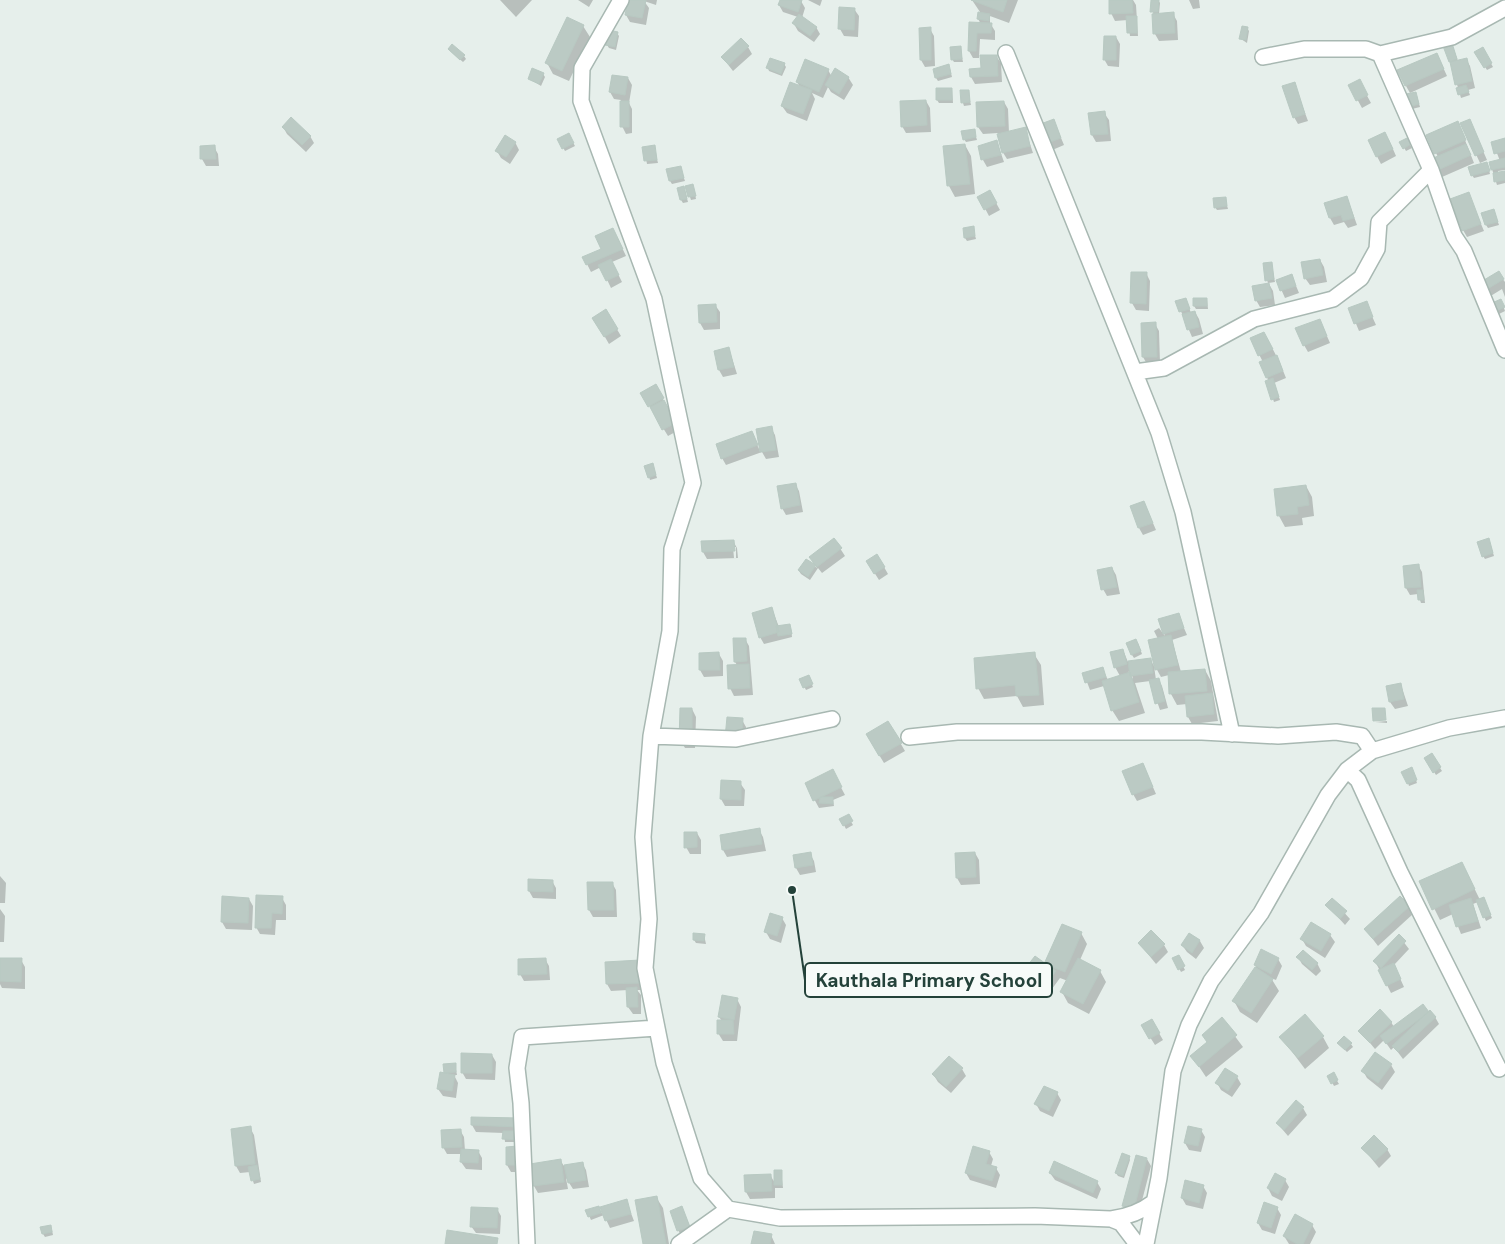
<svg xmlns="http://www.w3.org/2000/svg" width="1505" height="1244" font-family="'DM Sans',sans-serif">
	<rect width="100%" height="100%" fill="#e6efeb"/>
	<path fill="#0003" fill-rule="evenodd" d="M500,0H532L516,17Z
		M578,0H593L589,7Z
		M629,0H657L656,5L644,1L649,8L646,25L630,22L626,15Z
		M781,0L801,1L805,8L802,18L816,27L820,34L814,42L798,31L794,24L798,17L783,12L779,5Z
		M808,0H822L820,6Z
		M972,0H1018L1009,23L990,16V23L995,31V40L980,39L979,58H973L969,51L981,24L978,19L980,12Z
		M1110,0H1133L1136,5L1138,36H1130L1128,20L1115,21L1111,13Z
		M1152,0H1158L1160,3L1159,14H1173L1177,21L1178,40L1159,41L1155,34Z
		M1189,0H1199L1200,8L1193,9Z
		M854,9L859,16L858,37L844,36L840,29Z
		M583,26L590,37L569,81L553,74L547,63Z
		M1247,28L1249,31L1247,43L1241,39Z
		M930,29L934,36L935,66L925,67L921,60Z
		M617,33L619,36L616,50L609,48L607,45Z
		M1116,37L1120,44L1119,67L1108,66L1104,59Z
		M748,47L752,54L733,71L722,57Z
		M960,47L963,62H954L952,59Z
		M1453,47L1458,61L1466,59L1470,66L1475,88L1468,90L1470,95L1461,98L1450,61Z
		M1483,49L1493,67L1487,70L1476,52Z
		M449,50L464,56L466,59L463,62Z
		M1437,54L1447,76L1410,93L1406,86Z
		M996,56L1001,63L1002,82L975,84L971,77Z
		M784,64L786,67L782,76L769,71L768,68Z
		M950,69L952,77L938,81L936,78Z
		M828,70L832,77H848L853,85L844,100L831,92L828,87L823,98L812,93L815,99L807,121L787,113L782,106L800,87L797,82Z
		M543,74L545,77L541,86L529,78Z
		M628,78L632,85L629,103L632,109V133L626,134L622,126L621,100L614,99L610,92Z
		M1359,81L1371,103L1362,108L1350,86Z
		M1294,83L1308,121L1298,124L1294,117Z
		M952,89L953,103H939L937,100Z
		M968,91L971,105L964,106L963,103Z
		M1417,96L1420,107L1412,109L1410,106Z
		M926,101L930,108L931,132L906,133L902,126Z
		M1004,102L1008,109L1009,133L1025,129L1033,153L1007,159L1002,151L998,133L983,134L978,127Z
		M1104,113L1109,120L1111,141L1096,142L1092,135L1090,114Z
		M1054,121L1064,145L1050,151L1046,144Z
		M1462,124L1473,128L1487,160L1480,163Z
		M283,127L310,136L314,143L306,152L287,134Z
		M974,130L977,140L966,142L964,139Z
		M1461,130L1474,163L1442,177L1438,170V157L1436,153Z
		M568,134L575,146L565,151L559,140Z
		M1407,139L1412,148L1406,151L1401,142Z
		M1505,139V170L1498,171V173L1505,172V183L1497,185L1492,169L1500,161L1493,143Z
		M1389,140L1396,156L1381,164L1369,141Z
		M515,142L519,150L510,164L501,158L497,151Z
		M997,142L1004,162L987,167L983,160Z
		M965,145L971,156L975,194L955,197L949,186Z
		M201,147H214L218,154L219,166H206L202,159Z
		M654,147L658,163L647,164L644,148Z
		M1487,163L1490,174L1474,178L1472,175Z
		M680,167L685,181L672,184L670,181Z
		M694,189L696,199L691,200L690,197Z
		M685,191L688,202L683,203L681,200Z
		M990,192L1000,210L989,216L979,197Z
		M1468,193L1484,231L1467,237L1463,230Z
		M1347,197L1357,225L1348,228L1344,222L1334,225L1330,218Z
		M1225,198L1228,209L1217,210L1215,207Z
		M1494,211L1499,225L1488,228L1486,225Z
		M973,228L976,239L967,241L965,238Z
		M617,237L626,256L612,262L622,282L611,288L601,267L591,272L584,258L602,250Z
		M1320,260L1324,267L1327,282L1310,285L1305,278Z
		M1271,263L1275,282L1268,283L1267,280Z
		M1133,273H1146L1150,281L1149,311L1136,310L1132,303Z
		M1498,273L1505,282V297L1502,289L1489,297L1481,283Z
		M1292,276L1299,293L1285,298L1277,280Z
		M1269,284L1273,291L1275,305L1260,307L1256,300Z
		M1207,299L1208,309H1196L1194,306Z
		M1501,301L1505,311L1499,314L1494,304Z
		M1177,302H1187L1191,313L1195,312L1199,319L1203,334L1192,337Z
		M1366,303L1376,325L1359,331L1350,309Z
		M715,305L720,312V329L704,330L700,323Z
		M606,311L621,336L609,344L594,318Z
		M1155,324L1159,331L1160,363L1147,364L1143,357Z
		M1323,327L1330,343L1308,352L1304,345Z
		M1251,339L1268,340L1280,363L1286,378L1274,383L1280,400L1274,402L1273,399L1263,362Z
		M729,349L737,374L723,377L719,370Z
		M656,386L679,430L668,436L642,394Z
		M771,428L775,435L779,457L766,459L762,452L726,465L722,458L751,432L760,451Z
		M654,468L657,478L650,480L649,477Z
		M795,484L799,491L803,512L786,515L782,508Z
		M1306,486L1312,497L1314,516L1302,518L1303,525L1285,527L1279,516Z
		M1144,502L1156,530L1143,535L1139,528Z
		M834,539L845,556L822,573L818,568L810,580L801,574L799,571L806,560L817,568L811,557Z
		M733,541L737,548L738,558L707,559L703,552V542ZM733,547H736V558H734Z
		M1490,543L1494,556L1485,559L1483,556Z
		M1418,565L1422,572L1425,603H1421L1418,594L1410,595L1406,588Z
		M884,567L888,574L879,580L872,569Z
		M1112,568L1116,575L1120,594L1107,596L1103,589Z
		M772,609L779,627L791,628L792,637L764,644L760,637Z
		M1178,614L1187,635L1172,640L1181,672L1205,670L1211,681L1218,721L1192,724L1188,717L1187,704L1177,705L1171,694L1169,675L1161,677L1156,668L1158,639L1154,631L1159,628L1165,636L1159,620Z
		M745,639L749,646L753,695L734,696L730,688L737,665L735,662Z
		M1138,643L1142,654L1134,658L1132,655Z
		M1123,650L1128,662L1150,659L1154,666L1156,680L1158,679L1162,686L1168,708L1160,710L1150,681L1135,683L1145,713L1119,721L1112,710L1104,686L1090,690L1084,674L1102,668L1108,680L1120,676L1115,667ZM1131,671L1133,679L1128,672Z
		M719,654L723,661V676L704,677L700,670Z
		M1034,654L1041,665L1044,705L1023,707L1017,696L984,699L978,688Z
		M808,676L813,687L806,690L801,680Z
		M1401,685L1408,706L1395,709L1390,702Z
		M692,709L696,717L695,748H685L681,741Z
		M742,720L746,727L745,746L731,745Z
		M1387,721V723L1375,722Z
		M888,722L905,751L884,763L867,735Z
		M1432,755L1442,771L1436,775L1426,759Z
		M1143,764L1156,794L1137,801L1133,794Z
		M1413,772L1417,783L1409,786L1408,783Z
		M836,778L845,795L833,800L834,806L819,808L806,784Z
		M740,783L745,790L744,806H725L721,799Z
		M848,816L853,825L846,829L841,819Z
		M759,830L763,837L766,851L727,857L723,850L721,836Z
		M697,833L701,840V854H690L686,847Z
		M975,853L979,860L980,884L961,885L957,878Z
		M810,854L814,861L816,872L800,875L796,868L794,856Z
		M1462,863L1480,900L1485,902L1492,918L1486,921L1478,902L1473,904L1481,928L1461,934L1453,914L1440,920L1421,882Z
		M0,876L6,883L5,903H0Z
		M552,881L556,888V899L533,898L529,891Z
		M612,883L616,890L617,917H593L589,910Z
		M282,898L286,905V920H276L275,935L260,934L256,927Z
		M249,899L253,906L252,930L226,929L222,922Z
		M1332,899L1350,919L1345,925L1327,905Z
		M1409,907L1413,914L1378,946L1365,929Z
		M0,909L5,916L4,942H0Z
		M782,918L786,925L781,943L770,939L766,932Z
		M1311,924L1330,935L1335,942L1325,958L1306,946L1302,939Z
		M1081,933L1087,944L1080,960L1100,971L1106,982L1089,1014L1068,1003L1062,992L1068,981L1060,978L1049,993L1029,979L1025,972L1045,965Z
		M1190,934L1200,941L1204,948L1196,959L1187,952L1182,945Z
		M704,935L706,944L696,943L694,940Z
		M1399,936L1409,949L1394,965L1404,987L1391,993L1375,961Z
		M1139,943L1164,945L1168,952L1156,964Z
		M1178,956L1185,970L1181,972L1174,958Z
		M1298,957L1317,963L1321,971L1316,976L1302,964Z
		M0,959L21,960L25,967V989L2,988L0,984Z
		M545,959L549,966L550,980L524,981L520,974Z
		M1278,959L1282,966L1276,980L1271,978L1279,991L1257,1023L1240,1012L1234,1001L1256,967L1255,965Z
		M640,962L644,990H637L641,995V1014H633L628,1007V990L611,991L607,984Z
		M737,999L741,1007L737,1041H723L718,1033L722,1021L719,1017Z
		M1428,1013L1435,1017L1439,1024L1403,1059L1394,1047L1391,1050L1384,1040L1375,1049L1360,1031L1391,1022L1394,1027Z
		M1222,1019L1243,1047L1206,1077L1192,1056L1208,1043Z
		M1152,1021L1163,1040L1155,1045L1143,1026Z
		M1281,1037H1323L1329,1048L1305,1069Z
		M1351,1044L1353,1047L1347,1052L1341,1046Z
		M492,1055L496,1062L495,1080L466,1079L462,1072Z
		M455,1064L457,1075H454L458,1083L456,1098L443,1096L438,1089L445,1074L444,1065Z
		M1391,1065L1395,1072L1382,1090L1367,1078L1363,1071Z
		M962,1069L966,1076L951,1093L938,1082L933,1074Z
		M1333,1074L1339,1084L1334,1086L1329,1076Z
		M1237,1077L1241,1084L1232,1097L1221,1090L1217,1083Z
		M1057,1093L1061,1100L1053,1117L1040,1111L1036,1104Z
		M1303,1108L1307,1115L1288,1136L1277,1123Z
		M472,1119H518L519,1142H505L504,1133L476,1132L472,1125Z
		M250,1128L254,1135L261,1182L254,1184L250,1172L240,1173L236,1166L232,1130Z
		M460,1130L464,1137L465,1151H478L482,1158V1170L466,1169L461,1162L462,1154H447L443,1147Z
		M1201,1130L1205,1137L1201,1152L1189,1150L1185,1143Z
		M507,1148L521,1172H511L507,1165Z
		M1363,1148L1387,1149L1391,1156L1379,1168Z
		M989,1152L993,1159L991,1166L996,1168L1000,1175L996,1188L970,1180L966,1173Z
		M1129,1157L1130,1160L1124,1178L1118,1176L1116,1173Z
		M1147,1159L1151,1166L1138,1216L1128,1213L1124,1206Z
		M560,1160L564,1166L582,1163L586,1170L589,1187L573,1189L566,1178L568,1189L538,1193L534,1186L531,1165Z
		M781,1171L783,1188H775V1198L750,1199L746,1192V1176L770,1175L775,1183Z
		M1050,1173L1097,1182L1101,1189L1097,1199L1055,1180Z
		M1285,1180L1289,1187L1282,1201L1272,1196L1268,1188Z
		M1203,1186L1207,1193L1203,1209L1186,1205L1182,1198Z
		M656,1197L663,1208L669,1244H644Z
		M626,1200L634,1221L610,1228L604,1215L591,1220L587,1211L598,1207L603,1215Z
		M682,1208L693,1234L682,1237L678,1230Z
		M1277,1208L1281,1215L1275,1234L1262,1230L1258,1223Z
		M497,1209L501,1216L500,1234L476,1233L471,1226Z
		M1312,1225L1316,1232L1310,1244H1289L1284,1236Z
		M52,1230L53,1235L45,1237L43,1234Z
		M771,1235L775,1244H753Z"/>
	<path fill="#bbcac4" stroke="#b8c9c2" d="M628,0H646L642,18L625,15Z
		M780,0H802L798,12L778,5Z
		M971,0H1007L1003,12Z
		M1109,0H1132L1133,13L1109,14Z
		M1151,0H1159L1158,12H1150Z
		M839,7L855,8L854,30L838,29Z
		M978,12L990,14L989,21L977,19Z
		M1174,12L1175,33L1153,34L1152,14Z
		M799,14L817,27L810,36L792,23Z
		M1126,16H1137V33H1127Z
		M567,17L584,25L562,71L545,63Z
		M969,22L992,23L991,33H977L976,51H968Z
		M1242,26L1248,27L1246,40L1239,39Z
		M931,27V60H920L919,28Z
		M609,30L618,32L615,47L605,45Z
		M1104,36H1116V60H1103Z
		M741,38L749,46L729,65L721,57Z
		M1452,43L1457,59L1449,62L1443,46Z
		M452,44L465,55L460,60L448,49Z
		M961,46L962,59L951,60L950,47Z
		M1483,47L1492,63L1484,68L1474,52Z
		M1437,53L1444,69L1405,86L1397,70Z
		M980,55H997L998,76L970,77L969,69L981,68Z
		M770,58L785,63L781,74L766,68Z
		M1467,58L1472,81L1455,85L1450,62Z
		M805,59L829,69L819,92L796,82Z
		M949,64L951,74L935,78L933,69Z
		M532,68L544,73L539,84L528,79Z
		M835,68L849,77L839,94L825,85Z
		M612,75L628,77L625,95L609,92Z
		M1360,79L1368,95L1356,101L1348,85Z
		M790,82L812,90L803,114L781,106Z
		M1295,82L1305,114L1293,118L1282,86Z
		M1466,85L1469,92L1458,95L1456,88Z
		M936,88H952V100H936Z
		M960,90H969L970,102L961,103Z
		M1416,92L1419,104L1409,107L1406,94Z
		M926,100L927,125L901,127L900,101Z
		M620,101H629V127H620Z
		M1004,101L1005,126L977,127L976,102Z
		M1105,111L1108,134L1091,135L1088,113Z
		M291,117L311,136L302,145L282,127Z
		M1054,119L1061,138L1045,144L1038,125Z
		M1470,119L1484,152L1475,156L1460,123Z
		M1458,121L1466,140L1434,154L1426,135Z
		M1026,127L1030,146L1002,153L997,134Z
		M975,129L976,137L963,140L961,131Z
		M1385,132L1393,149L1376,157L1368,140Z
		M569,133L574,143L562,149L557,139Z
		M505,135L516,142L506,157L495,151Z
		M1407,138L1411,144L1403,149L1399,142Z
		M1505,138V151L1494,154L1491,142Z
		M997,140L1001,155L981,160L978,146Z
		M965,144L970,184L947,186L943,146Z
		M1466,144L1471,155L1436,171L1431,159Z
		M215,145L216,159H200V146Z
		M655,145L657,160L644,161L642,147Z
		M1505,158V167L1491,170L1489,162Z
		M1487,162L1490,171L1471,176L1468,167Z
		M681,166L684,178L669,181L666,169Z
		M1505,171V180L1494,182L1493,173Z
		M693,184L696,196L688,197L685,186Z
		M684,186L687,199L680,200L677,188Z
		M990,190L997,203L984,210L977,197Z
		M1469,192L1481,224L1462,231L1450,199Z
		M1347,196L1354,218L1343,221L1341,215L1329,218L1324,203Z
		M1226,197L1227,206L1214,208L1213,198Z
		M1494,209L1498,222L1485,225L1481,213Z
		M974,226L975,236L964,238L963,228Z
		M613,228L623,249L586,265L582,257L601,249L595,236Z
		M611,259L619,275L606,281L598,265Z
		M1320,259L1323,275L1304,279L1301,262Z
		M1272,262L1274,279L1265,281L1263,263Z
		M1499,271L1504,279L1484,291L1479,283Z
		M1131,272H1147L1146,304L1130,303Z
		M1292,274L1296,286L1280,291L1276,280Z
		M1269,283L1272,298L1255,301L1252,286Z
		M1186,298L1190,309L1179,312L1175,301Z
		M1193,298H1207V306H1193Z
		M1501,299L1505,307L1496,311L1492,303Z
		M1367,301L1373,317L1354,324L1348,308Z
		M716,304L717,322L699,323L698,305Z
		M606,309L618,329L604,337L592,318Z
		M1195,311L1199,327L1187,330L1182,314Z
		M1320,319L1327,336L1303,346L1295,328Z
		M1156,322L1157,357H1142L1141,323Z
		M1264,332L1273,349L1258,356L1250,338Z
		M729,347L734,367L718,370L714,351Z
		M1277,355L1283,371L1266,378L1259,362Z
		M1273,378L1279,397L1271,400L1265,381Z
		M656,384L664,398L648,407L640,393Z
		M664,400L676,423L662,430L650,407Z
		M772,426L776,450L760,452L756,429Z
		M752,431L758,445L721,459L716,444Z
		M653,463L656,475L648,478L644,466Z
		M796,483L800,505L781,509L777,486Z
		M1306,485L1309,505L1297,507L1298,514L1277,516L1274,489Z
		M1144,501L1153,523L1138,528L1130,506Z
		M834,538L842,548L817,567L809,557Z
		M1489,538L1493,553L1482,557L1477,542Z
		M734,540L735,551L702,552L701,541Z
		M877,554L885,567L874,574L866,561Z
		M806,559L816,565L808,577L798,570Z
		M1419,564L1421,587L1405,588L1403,566Z
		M1112,567L1117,587L1101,590L1097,570Z
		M1417,590H1423L1424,600H1418Z
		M772,607L779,632L759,638L752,613Z
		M1179,613L1184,628L1163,634L1158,619Z
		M790,624L792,634L778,636L776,626Z
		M1171,635L1178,665L1155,670L1148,640Z
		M733,638H746L747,661L734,662Z
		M1136,639L1141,651L1131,655L1126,643Z
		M1123,649L1127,664L1114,668L1110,652Z
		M719,652L720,670H699V653Z
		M1035,652L1039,695L1016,696L1015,685L976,689L974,658Z
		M1151,658L1153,673L1130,676L1128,661Z
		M749,664L750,688L728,689L727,665Z
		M1103,667L1106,677L1085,683L1082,673Z
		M1205,669L1207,691L1169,694L1168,672Z
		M1130,672L1139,702L1111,711L1102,681Z
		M809,675L813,684L803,688L799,679Z
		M1159,678L1165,701L1155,704L1149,680Z
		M1401,683L1404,699L1389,702L1386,686Z
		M1212,693L1214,714L1187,717L1185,696Z
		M680,708H692V742H679Z
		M1372,708H1385L1386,720L1373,721Z
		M727,717L743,718L742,739L725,738Z
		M888,721L902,743L879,756L866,734Z
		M1432,753L1441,767L1433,773L1424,758Z
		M1143,763L1153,787L1132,795L1122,771Z
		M1412,767L1417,780L1407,784L1401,772Z
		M833,769L842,787L813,801L805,783Z
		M721,780L741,781V800L720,799Z
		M820,797H833V804L819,803Z
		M849,814L853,821L843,826L839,819Z
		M760,828L762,844L722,850L720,835Z
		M684,832H697V847L684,848Z
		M811,852L813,865L795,868L793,855Z
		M975,852L976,877L956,878L955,853Z
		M1462,862L1475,889L1432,910L1419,881Z
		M528,879L553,880V892L528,891Z
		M587,882H613L614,910H588Z
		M256,895L283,896L282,914L272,913L271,928H255Z
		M222,896L249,898L248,923L221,922Z
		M1400,896L1410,906L1373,939L1364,929Z
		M1484,897L1491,915L1483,918L1476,900Z
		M1332,898L1347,911L1340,919L1325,905Z
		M1471,898L1478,921L1456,927L1449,905Z
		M770,913L783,917L777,936L764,932Z
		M1311,922L1331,934L1321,951L1300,939Z
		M1062,924L1082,932L1065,972L1044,964Z
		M1151,930L1165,944L1151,957L1138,943Z
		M693,933L705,934L704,941L693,940Z
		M1189,933L1200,940L1192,953L1181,945Z
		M1399,934L1406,941L1381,968L1373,961Z
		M1261,949L1279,958L1271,974L1254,965Z
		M1303,950L1318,963L1312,970L1296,957Z
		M1179,955L1185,966L1178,970L1172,958Z
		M1035,956L1056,971L1044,987L1023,971Z
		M0,958H22L21,982L0,981Z
		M546,958L547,974L518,975V959Z
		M1078,958L1101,970L1083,1004L1060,992Z
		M640,960L641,983L606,984L605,962Z
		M1394,963L1401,979L1386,986L1378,970Z
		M1255,967L1273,979L1251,1013L1232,1001Z
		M637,987L638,1007H627L626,988Z
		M722,995L738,998L734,1020L718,1017Z
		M1423,1004L1429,1012L1386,1044L1380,1036Z
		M1380,1009L1392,1022L1370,1043L1358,1031Z
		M1430,1010L1436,1017L1398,1052L1392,1046Z
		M1305,1014L1324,1036L1298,1058L1279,1037Z
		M1222,1017L1237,1035L1199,1067L1190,1056L1207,1042L1202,1035Z
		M1152,1019L1160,1033L1149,1039L1141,1025Z
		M717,1020H733L734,1034H717Z
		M1344,1036L1352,1043L1345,1050L1337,1043Z
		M1375,1052L1392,1064L1378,1083L1361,1071Z
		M461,1053L492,1054V1073H461Z
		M949,1056L963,1068L946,1087L932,1074Z
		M456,1063V1072L444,1073L443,1064Z
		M1225,1068L1238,1076L1228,1091L1215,1083Z
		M440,1072L455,1075L452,1091L437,1089Z
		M1334,1072L1338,1080L1331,1084L1327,1076Z
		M1044,1086L1058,1092L1049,1111L1034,1104Z
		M1296,1100L1304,1107L1284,1130L1276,1123Z
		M471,1117L519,1118V1127L471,1125Z
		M251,1126L255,1164L235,1166L231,1129Z
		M1188,1126L1202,1129L1198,1146L1184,1143Z
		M461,1129L462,1147L442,1148L441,1130Z
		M503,1131H518V1140L502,1139Z
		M1374,1135L1388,1149L1375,1161L1361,1148Z
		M518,1146V1165H506V1147Z
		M973,1146L990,1151L986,1164L997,1167L992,1181L965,1173Z
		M461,1149L479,1150L478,1163L460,1162Z
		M1122,1153L1130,1156L1123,1176L1115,1173Z
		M1136,1155L1147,1158L1134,1209L1122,1206Z
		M561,1159L564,1182L533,1186L530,1164Z
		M1054,1161L1098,1181L1093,1193L1049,1173Z
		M583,1162L586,1180L568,1183L564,1165Z
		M257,1165L260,1179L251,1181L248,1167Z
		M774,1170H782V1185H774Z
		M1275,1173L1286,1179L1278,1194L1267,1188Z
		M771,1174L772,1191L745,1192L744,1175Z
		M1185,1180L1204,1185L1199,1203L1181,1198Z
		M657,1196L666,1244H643L635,1200Z
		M627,1199L631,1214L605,1221L600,1207Z
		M1264,1202L1278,1207L1271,1228L1257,1223Z
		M599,1206L601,1213L588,1217L585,1210Z
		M682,1206L690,1227L677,1231L670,1211Z
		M471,1207L498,1208L497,1228L470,1227Z
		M1295,1214L1313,1224L1303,1244H1297L1283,1236Z
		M51,1225L52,1232L42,1234L40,1227Z
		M447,1230L498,1238L497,1244H445Z
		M754,1231L772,1234L770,1244H751Z"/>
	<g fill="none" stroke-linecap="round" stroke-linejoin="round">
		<g stroke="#a8b8b2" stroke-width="18">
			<path id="minor" d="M621,0L582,68L581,101L654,299L693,483L672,549L670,631L651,736L643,837L649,919L645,968L664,1063L701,1178L728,1209L780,1218L1035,1216L1111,1219L1121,1223L1137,1244
				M1006,53L1159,433L1183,512L1232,734
				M1380,54L1431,170L1454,236L1464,251L1505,350
				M1263,57L1304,49H1366L1380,54L1452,37L1505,8
				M1135,372L1164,368L1254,319L1333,299L1361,278L1377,249L1379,222L1431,170
				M651,736L736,739L832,719
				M909,737L957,732H1202L1278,736L1336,732L1362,736L1372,751
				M1347,770L1358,780L1400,872L1499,1069
				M1111,1219C1127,1217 1141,1212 1154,1202
				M527,1244L521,1103L517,1068L522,1037L657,1028
				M679,1244L728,1209
				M1146,1244L1159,1178L1173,1071L1189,1025L1211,981L1261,913L1328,795L1347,770L1372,751L1449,728L1505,718"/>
		</g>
		<use href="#minor" stroke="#fff" stroke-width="15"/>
	</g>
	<path fill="none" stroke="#24423a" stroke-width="2" d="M792 890L805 980"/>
	<circle fill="#24423a" stroke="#f7fbf9" stroke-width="2" cx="792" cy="890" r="5"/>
	<rect fill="#f7fbf9" stroke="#24423a" stroke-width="2" x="805" y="963" width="247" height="34" rx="5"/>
	<g font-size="19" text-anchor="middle" font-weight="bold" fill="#24423a">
		<text x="929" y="987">Kauthala Primary School</text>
	</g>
</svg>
